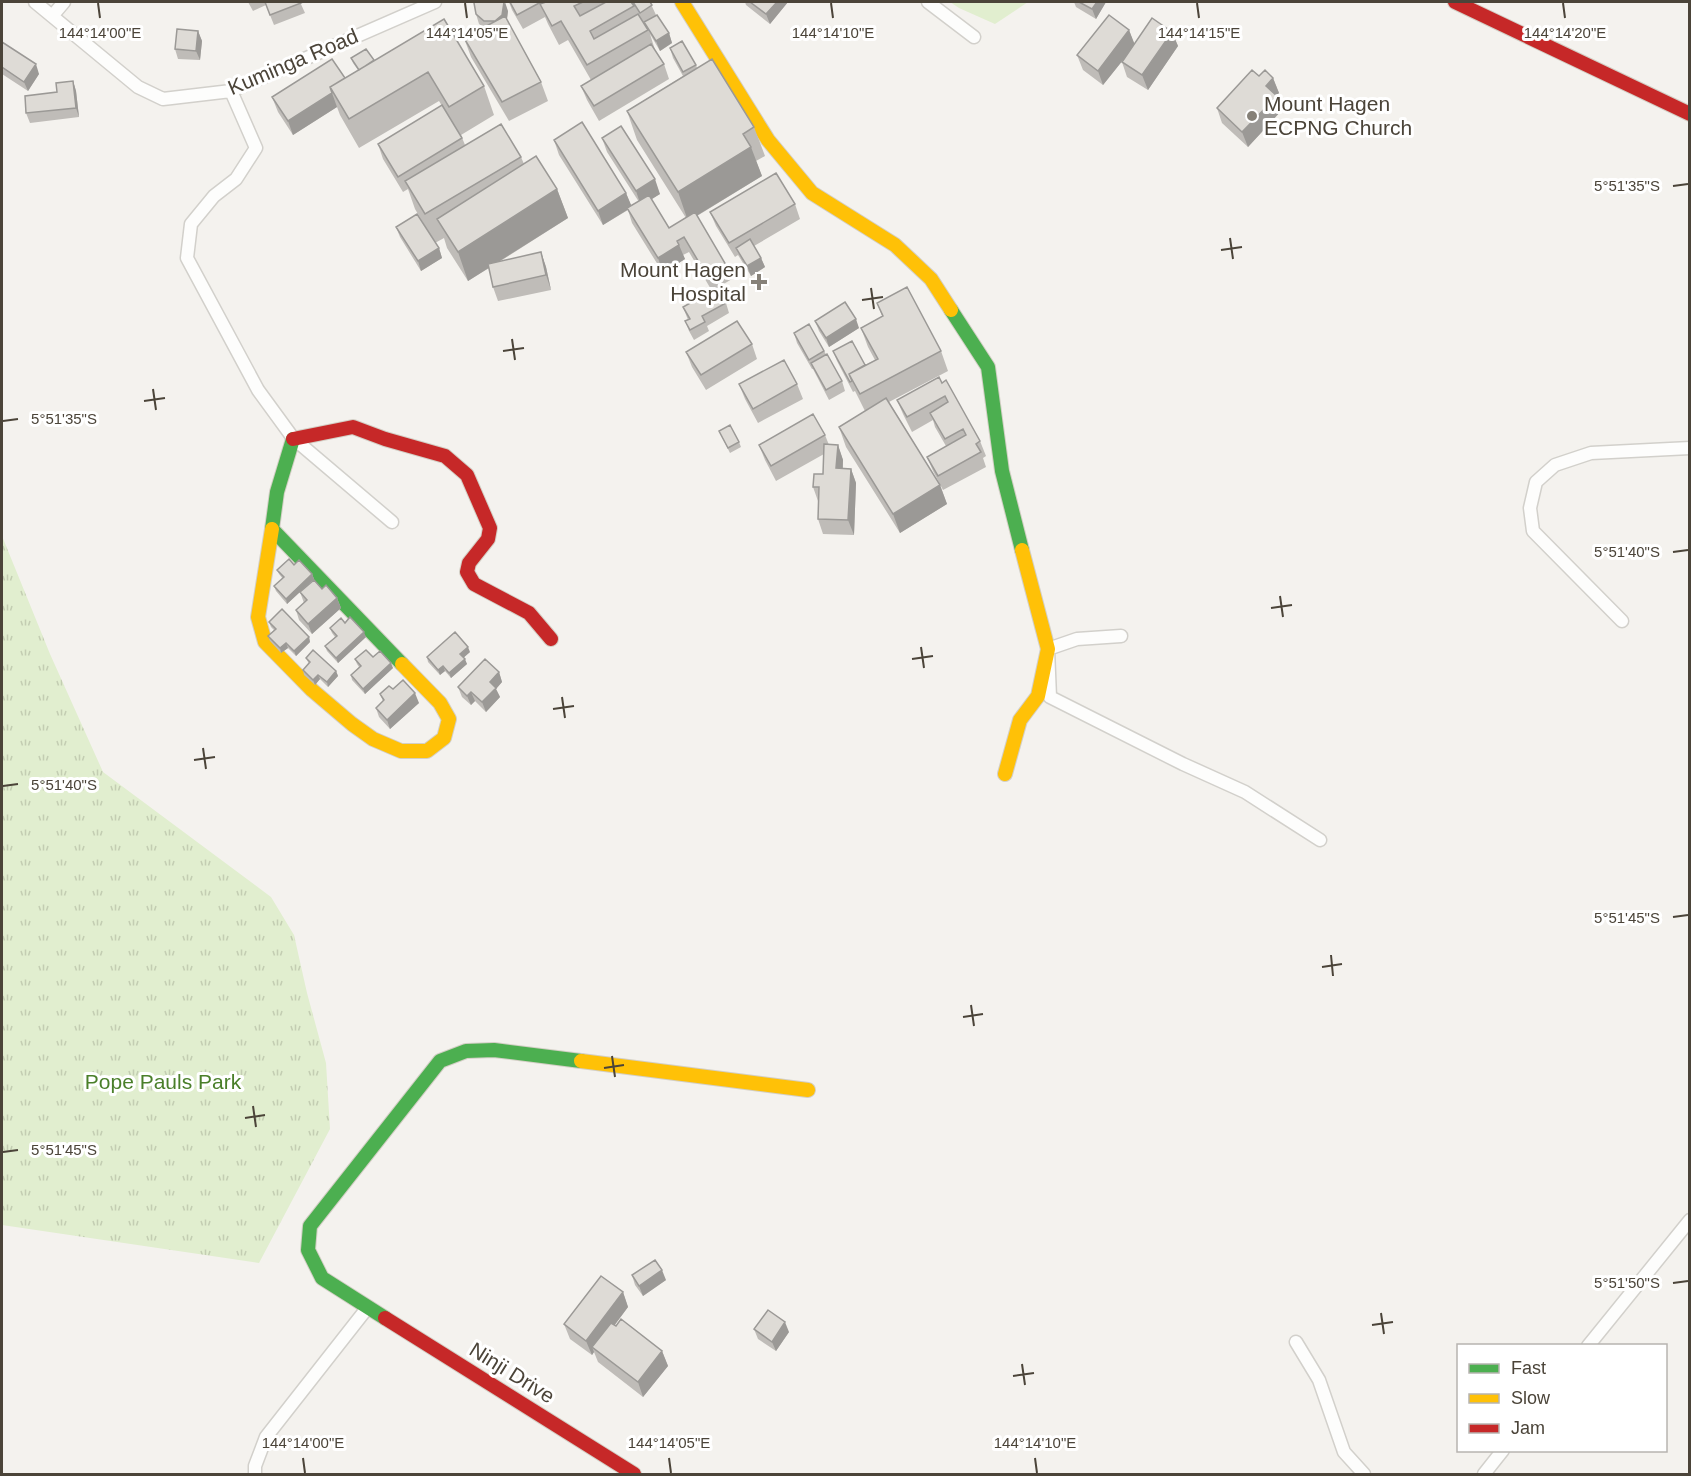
<svg xmlns="http://www.w3.org/2000/svg" width="1691" height="1476" font-family="Helvetica,sans-serif">
	<defs>
		<pattern id="park-tufts" width="24" height="20" patternUnits="userSpaceOnUse" patternTransform="scale(1.5)"><rect width="24" height="20" fill="#e1eecf"/><path d="M3 7l-1-3M5 7V3M7 7l1-3M15 17l-1-3M17 17v-4M19 17l1-3" fill="none" stroke="#c3cdb2"/></pattern>
	</defs>
	<rect width="100%" height="100%" fill="#f4f2ee"/>
	<path fill="#e1eecf" d="M950,2H1028L995,24L959,8Z"/>
	<path fill="url(#park-tufts)" d="M2,536L50,654L103,772L271,897L294,935L307,993L326,1063L330,1129L259,1263L2,1225Z"/>
	<g fill="none" stroke-linecap="round" stroke-linejoin="round">
		<g stroke="#d2d0cb" stroke-width="15">
			<path id="street" d="M35,2L138,87L163,99L231,91L435,2
				M928,2L974,37
				M53,15L64,2
				M231,91L256,148L236,179L214,196L191,224L187,258L258,390L293,438L392,522
				M1622,621L1533,531L1530,508L1536,482L1555,465L1591,453L1690,448
				M1121,636L1077,639L1048,649L1050,697L1183,764L1245,792L1320,840
				M1296,1342L1319,1380L1344,1452L1364,1474
				M1588,1346L1690,1220
				M255,1474V1466L266,1437L368,1307
				M1484,1474L1503,1450"/>
		</g>
		<g stroke="#d3cfc5" stroke-width="16">
			<path id="fast" d="M951,310L988,367L1002,471L1022,550
				M293,439L277,492L272,529L402,664
				M385,1318L322,1278L308,1250L310,1226L440,1061L466,1051L494,1050L581,1061"/>
		</g>
		<g stroke="#d3cfc5" stroke-width="16">
			<path id="slow" d="M682,2L768,140L812,193L895,245L931,279L951,310
				M272,529L258,617L265,642L312,690L352,724L373,739L401,751H427L444,738L449,719L440,703L402,664
				M1005,774L1020,720L1038,696L1048,649L1022,550
				M581,1061L808,1090"/>
		</g>
		<g stroke="#d3cfc5" stroke-width="16">
			<path id="jam" d="M1455,2L1690,114
				M293,439L353,427L385,439L445,456L467,475L490,528L488,539L469,563L467,572L474,584L529,613L551,639
				M385,1318L634,1474"/>
		</g>
		<use href="#street" stroke="#fdfdfc" stroke-width="12"/>
		<use href="#fast" stroke="#4caf50" stroke-width="14"/>
		<use href="#slow" stroke="#ffc107" stroke-width="14"/>
		<use href="#jam" stroke="#c62828" stroke-width="14"/>
	</g>
	<path fill="#bfbcb8" d="M248,2H300L305,13L274,25L266,5L253,11Z
		M509,2H650L656,15L669,33L672,43L660,51L650,34L655,50L664,64L669,79L599,121L587,100L581,86L591,80L568,40L559,45L548,24L545,17L523,29L512,10Z
		M745,2H788L770,24L746,5Z
		M1074,2H1106L1096,19L1076,7Z
		M508,11L507,20L541,82L548,101L509,121L471,57L464,38L483,27L479,24L476,14Z
		M444,19L484,86L494,115L461,135L465,145L521,157L524,164L557,189L568,218L499,262L541,252L546,267L551,290L498,301L493,287L489,268L468,281L447,248L444,238L435,243L415,209L408,189L403,192L383,159L378,144L442,106L439,101L359,148L340,115L337,107L293,135L278,112L272,97L345,78L358,70L353,63L351,58L374,61Z
		M1129,30L1134,44L1172,32L1178,46L1148,90L1127,77L1122,62L1127,55L1103,85L1083,70L1077,55Z
		M198,31L202,41L200,60L178,59L175,49Z
		M2,42L39,74L28,91L2,74Z
		M670,48L696,65L697,68L754,127L765,156L756,161L762,176L697,216L726,265L732,279L717,288L726,303L729,313L707,326L709,331L694,340L689,331L685,321L688,320L683,307L712,291L689,252L683,255L685,259L663,273L632,223L628,210L603,225L559,155L554,140L626,193L631,206L639,202L607,152L602,138L660,194L651,199L669,228L686,218L637,140L627,111L683,76L673,58Z
		M1259,76L1273,78L1279,93L1276,95L1282,110L1248,147L1222,123L1217,108Z
		M73,81L76,91L79,117L30,123L26,113Z
		M795,204L800,219L754,246L761,258L765,267L751,276L738,255L735,257L716,226L710,212Z
		M396,227L439,248L442,258L421,271L400,237Z
		M877,303L941,351L948,371L889,402L940,485L947,504L900,533L846,447L839,427L865,411L855,391L853,392L837,361L833,351L865,365L875,360L868,347L861,328L882,316Z
		M815,321L859,328L829,347L819,331Z
		M794,333L824,351L842,381L845,391L829,400L813,369H812L797,343Z
		M752,344L757,359L706,390L692,367L686,352Z
		M942,383L980,441L986,456L983,458L986,467L943,490L933,471L927,457L946,446L935,427L933,420L912,432L903,414L897,400Z
		M739,384H797L803,399L758,423L745,399Z
		M719,431L739,442L741,447L730,453Z
		M825,435L829,445H838L843,460V468L851,469L856,483L854,535L823,534L818,519V501L813,487L823,474L824,454L776,481L765,460L759,445Z
		M294,565L312,574L314,579L304,589H322L337,598L341,608L312,634L299,620L296,610L304,603L300,592L287,604L276,591L274,586L283,579L279,574L277,570Z
		M269,622L309,637L310,642L296,656L288,648L281,653L270,641L268,636L274,630L271,627Z
		M345,623L366,637L338,663L327,651L325,646L335,637L332,633L330,628Z
		M470,652L463,658L467,664L451,678L445,671L440,675L428,662L427,657Z
		M373,657L393,668L365,694L352,680L351,675L359,667L357,664L355,659Z
		M306,658L336,671L338,676L328,687L320,679L315,685L304,675L303,670L309,664Z
		M499,672L502,682L496,689L500,697L486,712L475,701L471,705L462,697L458,687Z
		M393,689L419,703L390,729L379,717L376,708L383,701L380,694Z
		M632,1275L666,1280L643,1296L635,1285Z
		M623,1292L628,1307L614,1326L662,1351L668,1366L643,1397L598,1362L594,1352L592,1355L570,1339L564,1324Z
		M754,1329L789,1332L776,1351L758,1339Z"/>
	<path fill="#9b9996" d="M505,2L508,11L506,25L495,21Z
		M777,2H788L770,24L766,14Z
		M1097,2H1106L1096,19L1092,9Z
		M1129,30L1135,45L1103,85L1098,71Z
		M198,31L202,41L200,60L196,51Z
		M1172,32L1178,46L1148,90L1142,75Z
		M669,33L672,43L660,51L656,41Z
		M36,64L39,74L28,91L24,82Z
		M1273,78L1279,93L1272,100L1266,86Z
		M73,81L76,91L79,117L76,108Z
		M332,93L337,107L293,135L288,121Z
		M1277,96L1282,110L1248,147L1242,132Z
		M751,147L762,176L688,221L678,192Z
		M655,179L660,194L641,206L636,191Z
		M557,189L568,218L468,281L458,252Z
		M626,193L632,207L603,225L598,211Z
		M679,245L685,259L663,273L658,258Z
		M439,248L442,258L421,271L418,261Z
		M541,252L546,267L551,290L546,275Z
		M761,258L765,267L751,276L747,266Z
		M856,319L859,328L829,347L826,338Z
		M838,445L843,460L842,482L836,468Z
		M851,469L856,483L854,535L848,520Z
		M940,485L947,504L900,533L893,514Z
		M312,574L314,579L287,604L286,599Z
		M337,598L341,608L312,634L308,624Z
		M364,632L366,637L338,663L336,658Z
		M309,637L310,642L296,656L294,651Z
		M286,643L288,648L281,653L280,648Z
		M468,647L470,652L462,659L460,654Z
		M465,659L467,664L451,678L449,673Z
		M391,663L393,668L365,694L363,689Z
		M443,666L445,671L440,675L438,670Z
		M336,671L338,676L328,687L327,682Z
		M499,672L502,682L496,689L500,697L486,712L482,702L490,682Z
		M318,675L320,679L315,685L313,680Z
		M471,692L475,701L471,705L467,696Z
		M415,693L419,703L390,729L387,720Z
		M662,1270L666,1280L643,1296L639,1286Z
		M623,1292L628,1307L596,1350L592,1347L594,1352L592,1355L586,1341Z
		M785,1322L789,1332L776,1351L772,1342Z
		M662,1351L668,1366L643,1397L638,1382Z"/>
	<path fill="#dedbd6" stroke="#9b9996" stroke-width="1.5" d="M265,2H300L301,3L270,15Z
		M475,2H504L502,15L495,21H484L476,14L474,3Z
		M510,2H541L517,15Z
		M546,2H583L574,6L580,16L606,2H631L634,6L590,31L594,39L638,14L648,30L587,65L561,21L552,26L540,4Z
		M633,2H650L652,5L640,13Z
		M750,2H777L766,14Z
		M1079,2H1097L1092,9Z
		M657,15L669,33L656,41L644,22Z
		M1109,15L1129,30L1098,71L1077,55Z
		M505,16L541,82L502,102L464,38Z
		M1152,18L1172,32L1142,75L1122,62Z
		M444,19L484,86L449,107L428,72L349,119L330,87Z
		M177,29L198,31L196,51L175,49Z
		M682,41L696,65L683,72L670,48Z
		M2,42L36,64L24,82L2,67Z
		M651,44L664,64L594,106L581,86Z
		M366,49L374,60L359,70L351,58Z
		M332,59L345,78L330,87L332,93L288,121L272,97Z
		M712,59L754,127L743,134L751,147L678,192L627,111Z
		M1252,70L1259,76L1265,70L1273,78L1266,86L1277,96L1242,132L1217,108Z
		M73,81L76,108L26,113L25,96L57,92L56,83Z
		M442,105L462,138L398,177L378,144Z
		M582,122L626,193L598,211L554,140Z
		M501,124L521,157L425,214L405,181Z
		M621,126L655,179L636,191L602,138Z
		M536,156L557,189L458,252L437,219Z
		M776,173L795,204L729,243L710,212Z
		M649,195L669,228L695,212L726,265L707,276L684,237L677,241L679,245L658,258L627,208Z
		M417,214L439,248L418,261L396,227Z
		M750,239L761,258L747,266L736,248Z
		M541,252L546,275L493,287L488,264Z
		M907,287L941,351L860,394L849,374L878,359L861,328L883,316L877,303Z
		M717,288L726,303L702,316L705,322L690,330L685,321L690,319L683,307Z
		M845,302L856,319L826,338L815,321Z
		M737,321L752,344L701,375L686,352Z
		M809,324L824,351L809,360L794,333Z
		M852,341L865,365L849,374L852,381L850,382L833,351Z
		M827,354L842,381L826,390L811,363Z
		M784,360L797,384L753,409L739,384Z
		M939,377L942,383L946,380L980,441L976,444L981,452L938,476L927,457L966,435L963,429L945,439L930,413L948,402L945,396L907,417L897,400Z
		M886,398L940,485L893,514L839,427Z
		M813,414L825,435L771,466L759,445Z
		M730,425L739,442L728,448L719,431Z
		M824,444L838,445L836,468L851,469L848,520L818,519L819,487H813L814,474H823Z
		M289,559L294,565L299,560L312,574L286,599L274,586L284,577L277,570Z
		M314,580L322,589L326,585L337,598L308,624L296,610L307,600L300,592Z
		M282,609L309,637L294,651L286,643L280,648L268,636L276,629L269,622Z
		M350,617L364,632L336,658L325,646L337,636L330,628L341,618L345,623Z
		M455,632L468,647L460,654L465,659L449,673L443,666L438,670L427,657Z
		M313,650L336,671L327,682L318,675L313,680L303,670L310,662L306,658Z
		M366,650L373,657L380,651L391,663L363,689L351,675L361,666L355,659Z
		M485,659L499,672L490,682L496,688L482,702L471,692L467,696L458,687Z
		M403,680L415,693L387,720L376,708L384,700L380,694L389,686L393,689Z
		M655,1260L662,1270L639,1286L632,1275Z
		M601,1276L623,1292L586,1341L564,1324Z
		M768,1310L785,1322L772,1342L754,1329Z
		M621,1319L662,1351L638,1382L592,1347L611,1323L616,1326Z"/>
	<path fill="none" stroke="#4b4439" stroke-width="2" d="M98,3L100,18M465,3L467,18M831,3L833,18M1197,3L1199,18M1563,3L1565,18M1673,186L1688,184M1230,238L1233,259M1221,250L1242,247M871,288L874,309M862,300L883,297M512,339L515,360M503,351L524,348M153,389L156,410M144,401L165,398M3,421L18,419M1673,552L1688,550M1280,596L1283,617M1271,608L1292,605M921,647L924,668M912,659L933,656M562,697L565,718M553,709L574,706M203,748L206,769M194,760L215,757M3,786L18,784M1673,917L1688,915M1331,955L1333,976M1322,967L1342,964M971,1005L974,1026M963,1017L983,1014M612,1056L615,1077M604,1068L624,1065M253,1106L256,1127M245,1118L265,1115M3,1152L18,1150M1673,1283L1688,1281M1381,1313L1384,1334M1372,1325L1393,1322M1022,1364L1025,1385M1013,1376L1034,1373M303,1458L305,1473M669,1458L671,1473M1035,1458L1037,1473"/>
	<g fill="#868178" stroke="#fff" stroke-width="2">
		<circle cx="1252" cy="116" r="6"/>
		<path d="M756 273h6v6h6v6h-6v6h-6v-6h-6v-6h6z"/>
	</g>
	<g text-anchor="middle" stroke-width="6" stroke-linejoin="round" paint-order="stroke">
		<g font-size="21" fill="#4b4439" stroke="#fff">
			<text transform="translate(293 62) rotate(-23)" y="7">Kuminga Road</text>
			<text transform="translate(512 1373) rotate(32)" y="7">Ninji Drive</text>
		</g>
		<g font-size="21" fill="#4b4439" stroke="#fff" text-anchor="start">
			<text x="1264" y="111">Mount Hagen<tspan x="1264" dy="24">ECPNG Church</tspan></text>
			<text x="746" y="277" text-anchor="end">Mount Hagen<tspan x="746" dy="24">Hospital</tspan></text>
		</g>
		<g font-size="21" fill="#4a7f2a" stroke="#fff">
			<text x="163" y="1089">Pope Pauls Park</text>
		</g>
	</g>
	<g font-size="15" text-anchor="middle" fill="#4b4439" stroke="#fff" stroke-width="6" stroke-linejoin="round" paint-order="stroke">
		<text x="100" y="38">144°14'00"E</text>
		<text x="467" y="38">144°14'05"E</text>
		<text x="833" y="38">144°14'10"E</text>
		<text x="1199" y="38">144°14'15"E</text>
		<text x="1565" y="38">144°14'20"E</text>
		<text x="1627" y="191">5°51'35"S</text>
		<text x="64" y="424">5°51'35"S</text>
		<text x="1627" y="557">5°51'40"S</text>
		<text x="64" y="790">5°51'40"S</text>
		<text x="1627" y="923">5°51'45"S</text>
		<text x="64" y="1155">5°51'45"S</text>
		<text x="1627" y="1288">5°51'50"S</text>
		<text x="303" y="1448">144°14'00"E</text>
		<text x="669" y="1448">144°14'05"E</text>
		<text x="1035" y="1448">144°14'10"E</text>
	</g>
	<rect width="1691" height="1476" fill="none" stroke="#4b4439" stroke-width="6"/>
	<rect x="1457" y="1344" width="210" height="108" fill="#ffffff" stroke="#b7b4b0" stroke-width="1.5"/>
	<rect x="1469" y="1364" width="30" height="9" fill="#4caf50" stroke="#b7b4b0" stroke-width="1.5"/>
	<text x="1511" y="1374" font-size="18" fill="#4b4439">Fast</text>
	<rect x="1469" y="1394" width="30" height="9" fill="#ffc107" stroke="#b7b4b0" stroke-width="1.5"/>
	<text x="1511" y="1404" font-size="18" fill="#4b4439">Slow</text>
	<rect x="1469" y="1424" width="30" height="9" fill="#c62828" stroke="#b7b4b0" stroke-width="1.5"/>
	<text x="1511" y="1434" font-size="18" fill="#4b4439">Jam</text>
</svg>
